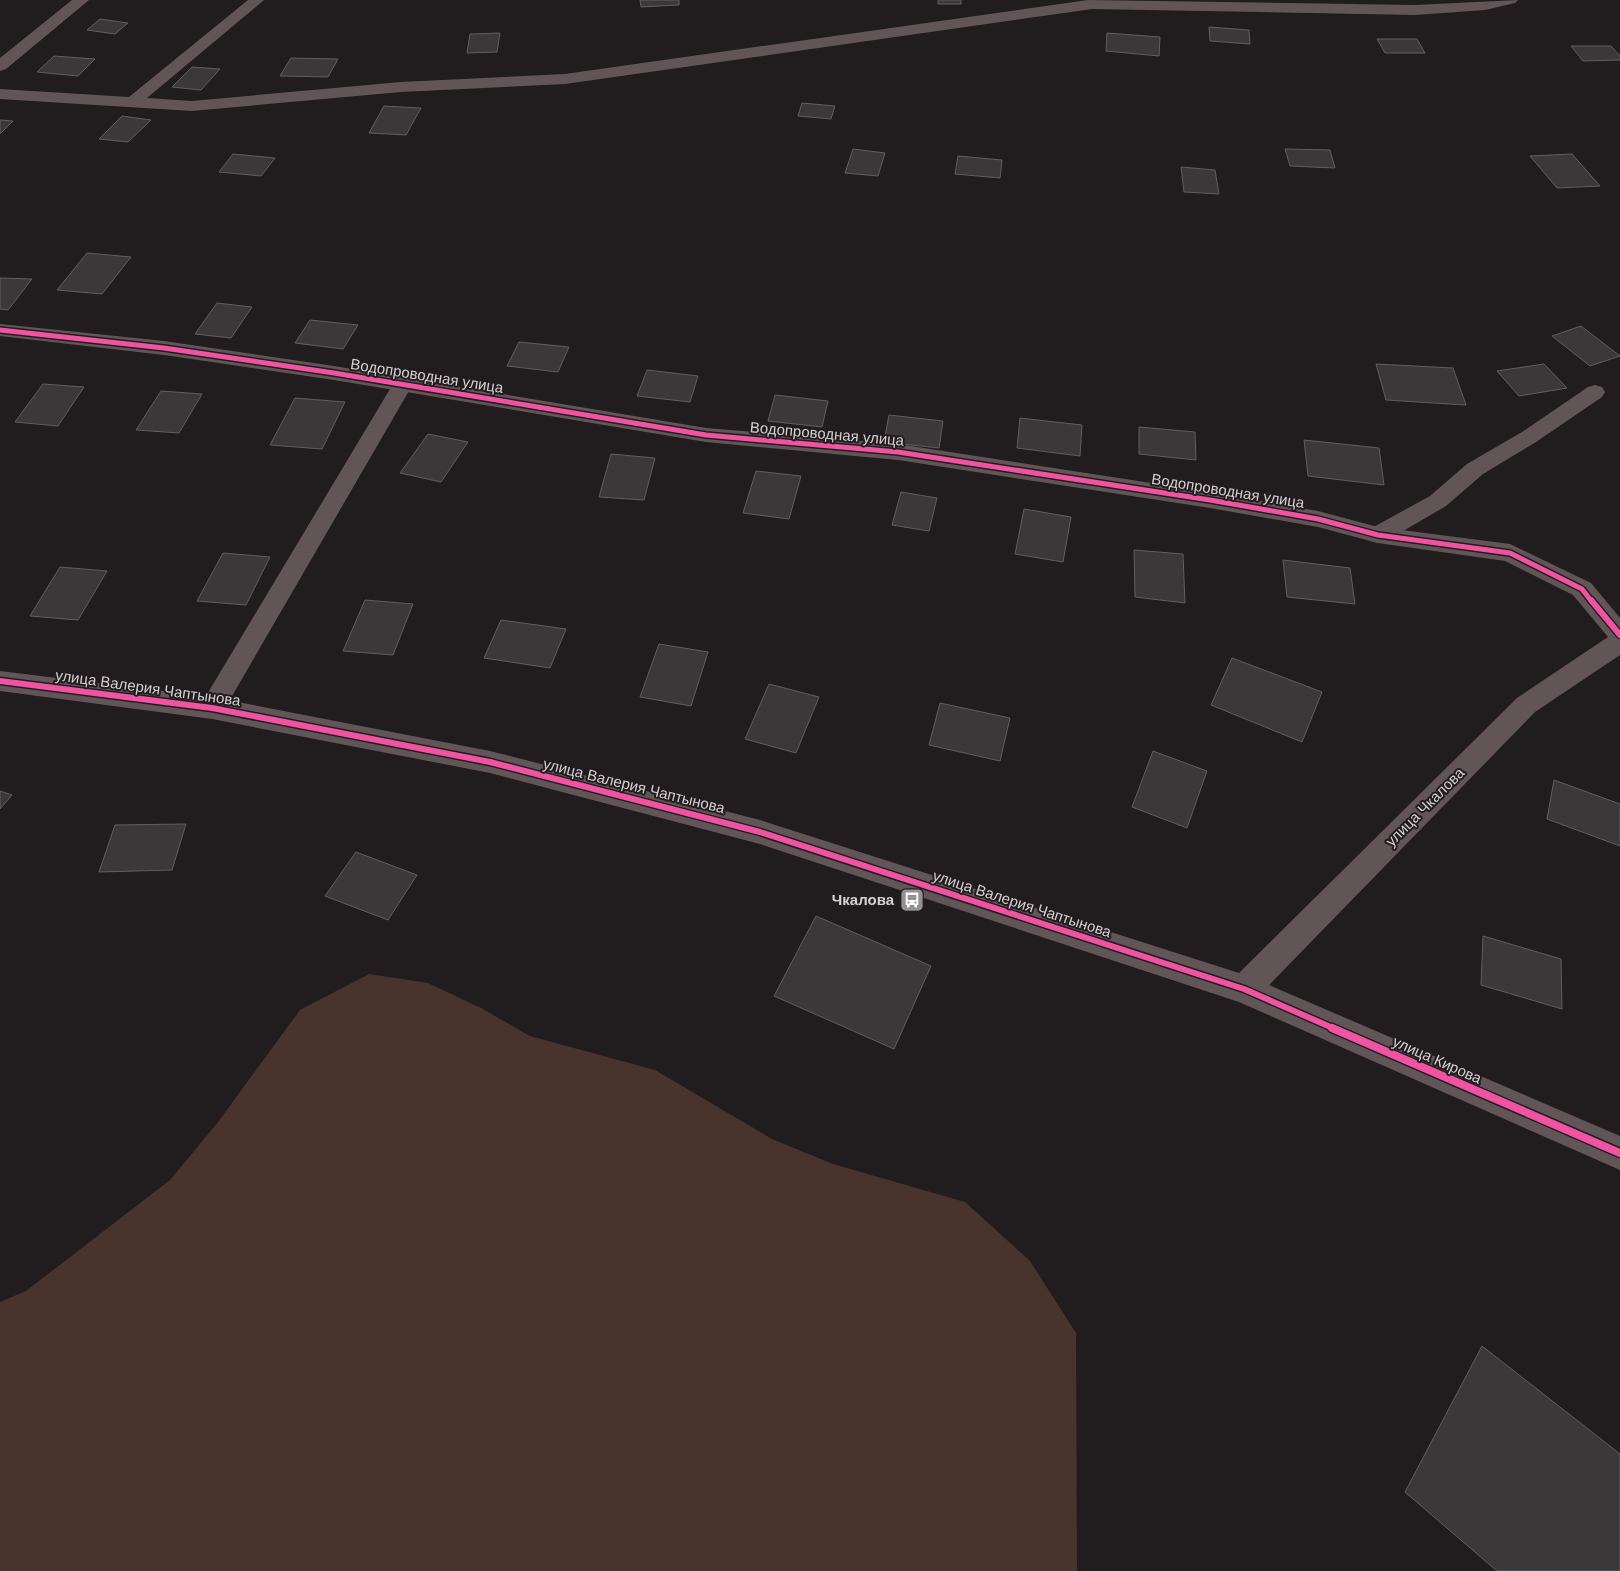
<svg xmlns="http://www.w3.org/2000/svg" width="1620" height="1571" font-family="Arial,sans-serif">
	<rect width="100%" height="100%" fill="#211d1f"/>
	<path fill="#48332d" d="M369,974L428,983L481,1008L530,1036L655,1070L772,1139L833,1164L965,1202L1030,1261L1076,1333L1077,1571H0V1302L26,1291L170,1180L218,1122L300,1010Z"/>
	<path fill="#3b383a" stroke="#615e60" d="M640,0H679V5L641,7Z
		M938,0H961V4H938Z
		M100,19L128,23L115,34L87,30Z
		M1209,27L1249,30L1250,44L1210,41Z
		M500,33L497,52L467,53L470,34Z
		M1107,33L1160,37L1159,56L1106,51Z
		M1377,39H1417L1425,53H1385Z
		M1571,46H1611L1620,56V60L1583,61Z
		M54,56L95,59L78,76L37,72Z
		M291,58L338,59L328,77L280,76Z
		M192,67L220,69L201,90L172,87Z
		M802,103L835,106L831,119L798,116Z
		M384,106L421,108L406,135L369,133Z
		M122,116L151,120L128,142L99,139Z
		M0,120L13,121L0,134Z
		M853,149L885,153L878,176L845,173Z
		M1285,149L1330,150L1335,168L1290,166Z
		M233,154L275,158L261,176L219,172Z
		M1572,154L1600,186L1557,188L1530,156Z
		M958,156L1002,160L1000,178L955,174Z
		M1181,167L1215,170L1219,194L1184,192Z
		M87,253L131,257L102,294L57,290Z
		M0,278L32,279L8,310L0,309Z
		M217,303L252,307L231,338L195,334Z
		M310,320L358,325L343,349L295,343Z
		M1581,326L1620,356L1590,366L1552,336Z
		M519,342L569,347L558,372L507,366Z
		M1376,364L1453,368L1466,405L1386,400Z
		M1544,364L1567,388L1519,396L1497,371Z
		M647,370L698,376L690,402L637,396Z
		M43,384L84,387L58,426L15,422Z
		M161,391L202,394L179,433L136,430Z
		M775,395L828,401L822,427L768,421Z
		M295,398L345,402L322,449L270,445Z
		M889,415L943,421L939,448L884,442Z
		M1020,418L1082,425L1080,456L1017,448Z
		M1139,427L1195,432L1196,460L1139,454Z
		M428,434L468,442L441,482L400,473Z
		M1304,440L1379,448L1384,485L1308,476Z
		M611,454L655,458L644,500L599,497Z
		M756,471L801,476L789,519L743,513Z
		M901,492L937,498L929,531L892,525Z
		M1024,509L1071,517L1063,562L1015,554Z
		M1134,550L1183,554L1185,603L1135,597Z
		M223,553L270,557L246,605L197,601Z
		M1283,560L1350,568L1355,604L1287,597Z
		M60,567L107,571L78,620L30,616Z
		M365,600L413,604L393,655L343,651Z
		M501,620L566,629L550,668L484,658Z
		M659,644L708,652L691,706L640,697Z
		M1232,658L1322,692L1302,742L1211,705Z
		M769,684L819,697L796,753L745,739Z
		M940,703L1010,718L1000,761L929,745Z
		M1153,751L1207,771L1187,828L1132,807Z
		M1554,780L1620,804V846L1547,819Z
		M0,791L12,795L0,809Z
		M186,824L172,870L99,872L115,825Z
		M356,852L417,875L388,920L325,896Z
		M816,916L931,966L894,1049L774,996Z
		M1483,936L1561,959L1562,1009L1481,985Z
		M1482,1346L1620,1454V1571H1497L1405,1492Z"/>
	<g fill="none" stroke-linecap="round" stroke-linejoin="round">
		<path fill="#625557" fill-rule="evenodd" d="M248,0H264L147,98L192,101L401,82L565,74L573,79L565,84L401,92L192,111L0,99V89L129,97Z
			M403,377L410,379L413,384L221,715L212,718L203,715L199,708L203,701L393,384L396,379Z
			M1595,385L1602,387L1605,392L1602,397L1536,442L1483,474L1446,506L1386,541L1378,543L1370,541L1367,535L1370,529L1430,496L1467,464L1522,432L1588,387Z"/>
		<path fill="#625557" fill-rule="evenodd" d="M72,0H89L6,69L0,71V58Z
			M1088,0L1415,5L1518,0L1515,3L1485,10L1415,15L1092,9L565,84L559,82L557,79L559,76L565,74Z
			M0,324L164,341L334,366L706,428L898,444L1210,492L1318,511L1378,527L1510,544L1591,583L1620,618V655L1535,712L1269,985L1620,1136V1170L1239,1002L760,844L490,773L212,719L0,691V671L212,697L490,751L760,820L1239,973L1517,698L1608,637L1573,595L1505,561L1378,543L1318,527L1210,508L898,460L706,442L334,380L164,355L0,336Z"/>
		<g stroke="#221c1f" stroke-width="8">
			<path id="cycleway-far2" d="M0,330L164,348L334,373L706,435L898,452L1210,500L1318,519L1378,535L1510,553L1582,589L1592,602"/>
		</g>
		<g stroke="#221c1f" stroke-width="9">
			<path id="cycleway-far1" d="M1591,600L1620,635
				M0,681L212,708L490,762L760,832L1244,989L1335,1029"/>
		</g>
		<g stroke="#221c1f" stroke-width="11">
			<path id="cycleway" d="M1332,1028L1620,1153"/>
		</g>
		<use href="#cycleway-far2" stroke="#f153a3" stroke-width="5"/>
		<use href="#cycleway-far1" stroke="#f153a3" stroke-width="6"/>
		<use href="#cycleway" stroke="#f153a3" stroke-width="8"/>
	</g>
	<defs>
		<g id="bus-square" transform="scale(1.25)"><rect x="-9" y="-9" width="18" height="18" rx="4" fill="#959193" stroke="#221c1f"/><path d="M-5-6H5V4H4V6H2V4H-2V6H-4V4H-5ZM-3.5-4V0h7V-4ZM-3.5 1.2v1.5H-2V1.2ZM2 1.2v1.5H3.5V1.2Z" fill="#fff"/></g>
	</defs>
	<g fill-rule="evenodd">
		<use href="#bus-square" x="912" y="900"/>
	</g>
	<g text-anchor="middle" stroke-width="4" stroke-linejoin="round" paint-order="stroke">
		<g font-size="15" fill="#d4cfd2" stroke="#221c1f">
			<text transform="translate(427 376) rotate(9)" y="5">Водопроводная улица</text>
			<text transform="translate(827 434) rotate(5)" y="5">Водопроводная улица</text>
			<text transform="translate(1228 491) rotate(9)" y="5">Водопроводная улица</text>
			<text transform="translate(148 688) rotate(8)" y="5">улица Валерия Чаптынова</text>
			<text transform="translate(634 786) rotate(14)" y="5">улица Валерия Чаптынова</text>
			<text transform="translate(1425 807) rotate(-45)" y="5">улица Чкалова</text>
			<text transform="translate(1022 904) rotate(18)" y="5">улица Валерия Чаптынова</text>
			<text transform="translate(1437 1060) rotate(24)" y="5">улица Кирова</text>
		</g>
		<g font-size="15" font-weight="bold" fill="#d4cfd2" stroke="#221c1f" text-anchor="end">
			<text x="894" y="905">Чкалова</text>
		</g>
	</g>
</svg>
